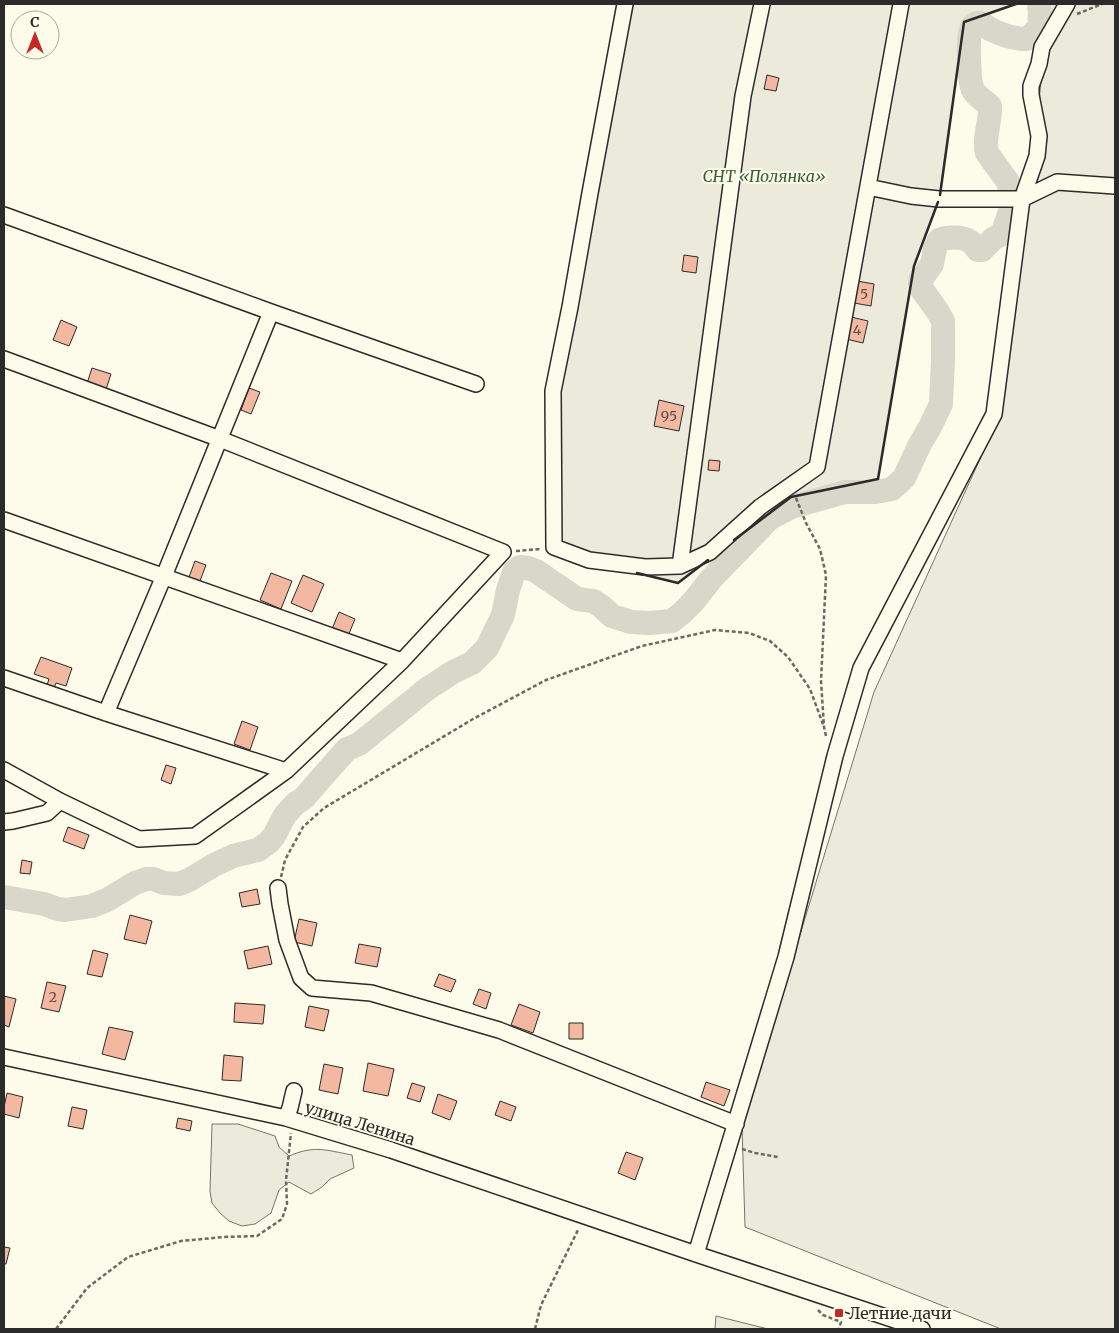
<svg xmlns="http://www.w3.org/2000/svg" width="1119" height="1333" font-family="Merriweather,serif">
	<rect width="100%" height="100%" fill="#fdfbea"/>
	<path fill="#ecebdb" stroke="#74746e" d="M618,4H1016L964,22L939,199L914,266L878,479L791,497L678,583L551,554L557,398Z
		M1048,4H1115V1329H1001L745,1227L742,1125L874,692L1000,415L1031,190Z
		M212,1124H238L275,1136L279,1147L289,1156C315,1145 325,1150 352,1155L354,1168L330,1179L322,1187L311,1194L289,1182L279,1190L271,1213L255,1224L242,1226L229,1221L220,1213L212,1203L210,1191Z
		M716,1316L768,1329H715Z"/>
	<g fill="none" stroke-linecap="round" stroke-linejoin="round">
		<path stroke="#d8d7c9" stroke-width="24" d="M1011,194L1008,182L987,153C983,137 991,122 990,106C984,100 977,97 973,90C969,82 967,37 971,29C972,26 976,22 980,23C983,24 987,27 990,29C1002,35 1014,39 1027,39L1039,28L1040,13L1039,4
			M4,897L44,904L58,909L65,910L92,906L107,900L135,883L146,879H153L164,883L179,884L189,880L214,865L233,856L258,850L269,842L274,836L285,815L295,804L304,798L323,776L347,749L359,744L427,689L453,672L472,663L487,648L503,615L508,590L514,572L520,567L528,568L536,571L577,599L593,601L601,606L612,616L631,622L649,623L672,621L682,613L693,602L712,578L770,518L791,507L845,492H876L892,489L904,478L920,444L930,427L941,404L943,359V321L938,312L921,288L920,281L932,264L935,249L939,240C946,237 962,236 969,241C973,243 975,247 978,250H982L993,239L1002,234L1011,209V203"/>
	</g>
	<path fill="#f2b8a0" stroke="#2b2b2b" d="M767,75L779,78L776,91L764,89Z
		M684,255L698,257L696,273L682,271Z
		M857,281L874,284L871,306L854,303Z
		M851,317L868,321L863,343L846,339Z
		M61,320L77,327L69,346L53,340Z
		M92,368L111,374L102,402L83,396Z
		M249,388L260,392L251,414L241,410Z
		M659,400L684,406L679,431L654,426Z
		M709,460L720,461L719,471L708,470Z
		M195,561L206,565L200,581L189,577Z
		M271,573L292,581L281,609L260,600Z
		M303,575L324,584L312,612L291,603Z
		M339,612L355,619L348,636L332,629Z
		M41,657L72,668L66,686L56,683L54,688L47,685L49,679L34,674Z
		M242,721L258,727L250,750L234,744Z
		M166,765L176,768L171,784L161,780Z
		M68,827L89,835L84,849L63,841Z
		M22,860L32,862L30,874L20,873Z
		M257,889L260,904L242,907L239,893Z
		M130,915L152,921L146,944L124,939Z
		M299,919L317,923L312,946L294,942Z
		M359,944L381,948L377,967L355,963Z
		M268,946L272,964L248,969L244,951Z
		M93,950L108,954L102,977L87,974Z
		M439,974L456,980L451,992L434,986Z
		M47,982L66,986L59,1012L41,1008Z
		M479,989L491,993L486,1009L473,1004Z
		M4,996L16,999L9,1027L4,1025Z
		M235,1003L265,1005L263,1024L234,1022Z
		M519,1004L540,1012L533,1033L511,1025Z
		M309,1006L329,1010L324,1031L305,1027Z
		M569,1023H583V1039H569Z
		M109,1027L133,1032L125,1060L102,1054Z
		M224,1055L243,1057L241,1081L222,1080Z
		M368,1063L394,1069L388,1096L363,1091Z
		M324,1064L343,1068L338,1094L319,1090Z
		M706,1082L730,1090L724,1106L701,1097Z
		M412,1083L425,1087L420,1102L407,1098Z
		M7,1093L23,1097L19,1118L4,1114V1107Z
		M438,1094L457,1101L450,1120L432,1113Z
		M500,1101L516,1107L511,1121L495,1115Z
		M72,1107L87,1110L83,1129L68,1126Z
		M178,1118L192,1121L190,1131L176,1128Z
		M626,1152L643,1158L635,1180L618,1173Z
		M4,1247L10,1248L6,1264H4Z"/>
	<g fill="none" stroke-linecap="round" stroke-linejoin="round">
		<g stroke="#2b2b2b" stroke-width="18">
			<path id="minor" d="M625,4L590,193L570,307L553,391L554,547L589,560L645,567L680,566L710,552L760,507L817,467L901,4
				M868,187L911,196L939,199H1022L1057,182L1115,186
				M4,215L271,312L476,384
				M4,359L220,439L503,552L402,661L286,771L195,836L139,839L60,801L4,770
				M4,520L402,661
				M680,566L743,96L762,4
				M4,678L106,713L286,771
				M106,713L164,576L271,312
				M4,822L13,821L47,813L60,801
				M278,888L280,904L287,940L301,978L312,988L371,993L499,1030L736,1124
				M4,1057L286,1118L391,1150L696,1254L922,1329
				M286,1118L290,1108L294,1091
				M696,1254L786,957L835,756L861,668L994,414L1022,199L1037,156L1039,136L1031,95V86L1039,64L1042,47L1067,4"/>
		</g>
		<path stroke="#6a6964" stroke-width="2.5" stroke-dasharray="4 2.5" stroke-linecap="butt" d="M1077,14L1102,4
			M796,498L806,523L820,549L826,575L821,681L824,727L826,736
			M516,551L540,549
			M281,877L285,860L303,827L324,808L473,719L546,680L642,646L715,630L749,633L770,641L788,657L810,689L824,727
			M742,1149L755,1153L778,1157
			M818,1310L823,1315L841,1322L839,1329
			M56,1329L87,1288L128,1257L181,1241L224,1237L257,1236L282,1219L287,1204L286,1180L291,1133
			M535,1329L541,1305L579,1228"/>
		<use href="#minor" stroke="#fdfbea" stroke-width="15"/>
		<path stroke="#2b2b2b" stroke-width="2.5" d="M940,195L964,22L1016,4
			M734,540L791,497L878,479L914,266L938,202
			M637,573L678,583L708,560"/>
	</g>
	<rect fill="#c62828" stroke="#fdfbea" stroke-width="2" x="834" y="1308" width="10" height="10" rx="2.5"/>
	<g text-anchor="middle" stroke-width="4" stroke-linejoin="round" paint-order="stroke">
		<g font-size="14" fill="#5d4e48">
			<text x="864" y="299">5</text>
			<text x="857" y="335">4</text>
			<text x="669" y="421">95</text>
			<text x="53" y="1002">2</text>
		</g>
		<g font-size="16" font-style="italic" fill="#34623c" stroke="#fdfbea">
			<text x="764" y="182">СНТ «Полянка»</text>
		</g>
		<g font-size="16" fill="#2b2b2b" stroke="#fdfbea">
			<text transform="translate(360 1123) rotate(17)" y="6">улица Ленина</text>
		</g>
		<g font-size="16" fill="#2b2b2b" stroke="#fdfbea" text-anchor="start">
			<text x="849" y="1319">Летние дачи</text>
		</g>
	</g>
	<rect width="1119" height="1333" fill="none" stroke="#2b2b2b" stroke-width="10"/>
	<g transform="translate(35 35)"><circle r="24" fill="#fdfbea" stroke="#a9a89e"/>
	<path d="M0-4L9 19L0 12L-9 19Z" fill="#c62828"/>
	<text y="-8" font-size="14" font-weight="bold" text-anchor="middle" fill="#2b2b2b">С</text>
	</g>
</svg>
